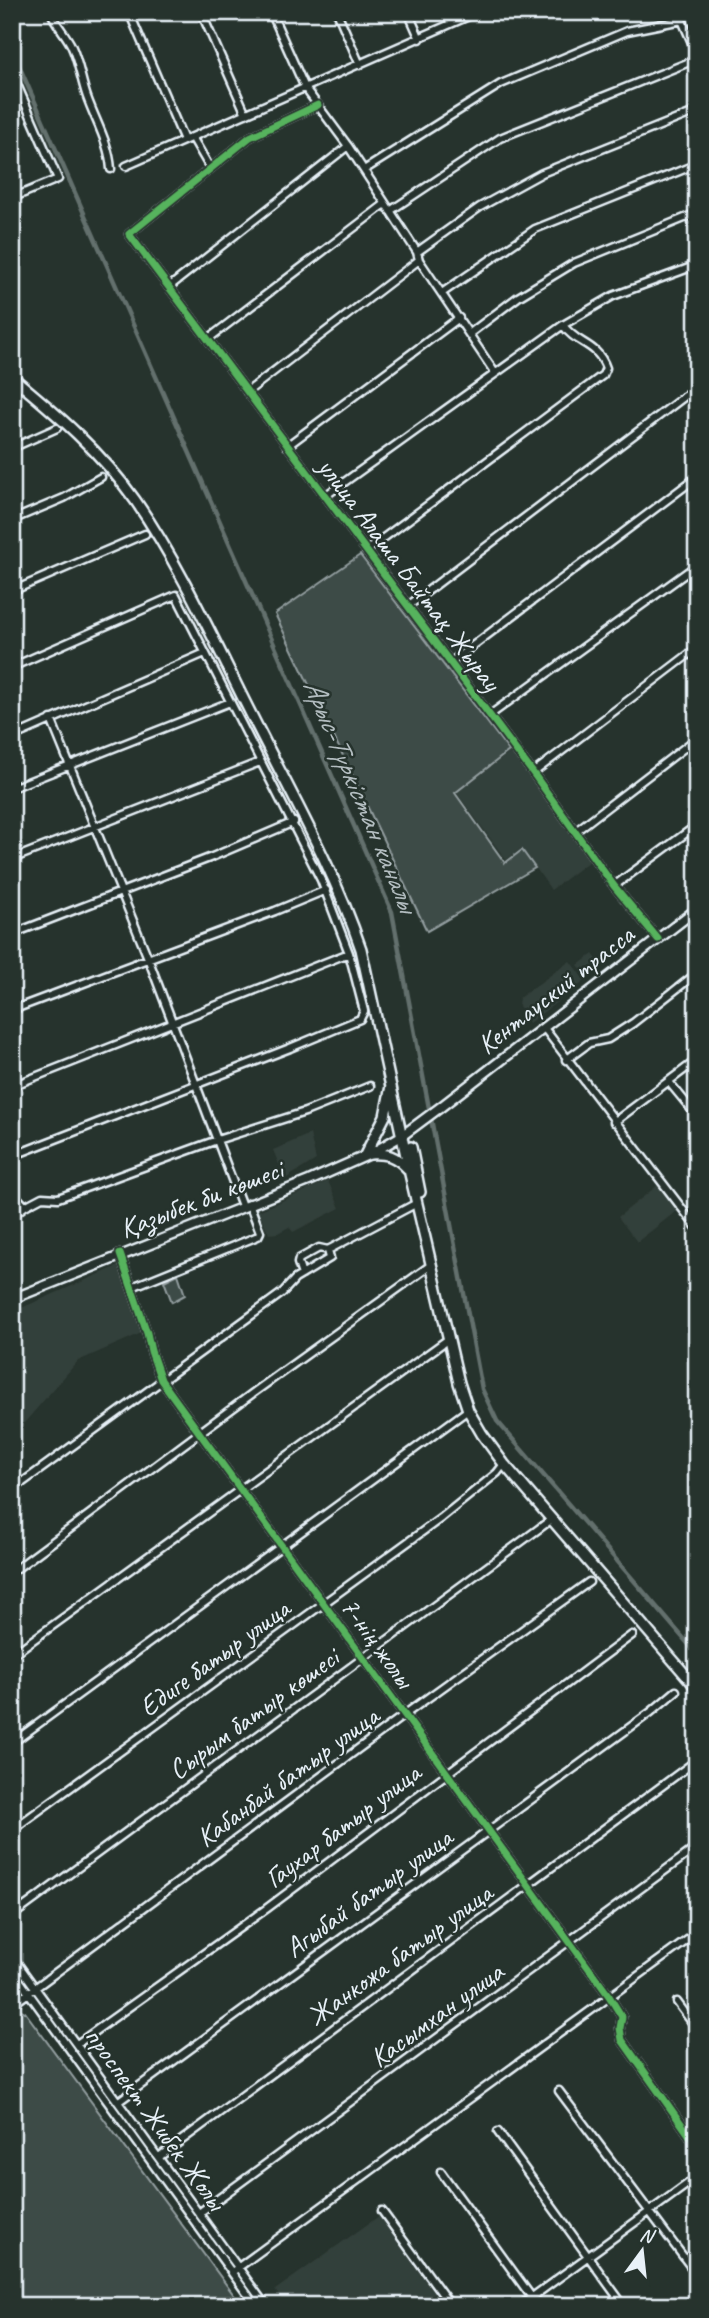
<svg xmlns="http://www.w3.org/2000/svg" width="709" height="2318" font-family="Caveat,sans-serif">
	<rect width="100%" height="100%" fill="#26332d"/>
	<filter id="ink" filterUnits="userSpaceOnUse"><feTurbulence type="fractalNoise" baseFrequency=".0143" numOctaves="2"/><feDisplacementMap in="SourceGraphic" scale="14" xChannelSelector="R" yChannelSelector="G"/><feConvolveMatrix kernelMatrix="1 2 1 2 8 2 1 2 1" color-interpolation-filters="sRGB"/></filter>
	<g filter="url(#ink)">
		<path fill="#333f3a" d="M512,751L560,817L559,818L592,859L551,890L522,848L506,860L456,792Z
			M593,954L601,965L586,976L578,965Z
			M570,961L585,981L529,1023L518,1004L519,998Z
			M310,1134L316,1160L285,1179L273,1150Z
			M328,1181L340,1208L293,1232L289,1227L278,1233L269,1234L258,1211Z
			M658,1185L678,1210L637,1242L618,1217Z
			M118,1266L144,1332L78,1361L12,1437V1312Z
			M379,2216L434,2293L416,2306H286L275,2290Z"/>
		<path fill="#3e4b47" stroke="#939ea0" stroke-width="2" d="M360,555L509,751L455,793L505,863L522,850L535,868L427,931L275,614Z
			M178,1274L185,1295L172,1302L164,1281Z
			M21,2010L25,2012L242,2306H12V2017Z"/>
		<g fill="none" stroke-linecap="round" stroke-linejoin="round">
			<path stroke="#636f6d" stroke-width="4.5" d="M12,50L392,912L482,1389L497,1421L697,1654"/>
			<g stroke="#e8f1f8" stroke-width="11">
				<path id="minor" d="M51,12C56,25 65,33 71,45C79,62 81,80 87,97C96,122 109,143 111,169
					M129,12L184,140
					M201,12L246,114
					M271,12L305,88L348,146L417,252L419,260L495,373
					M337,12L360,65
					M408,12L420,39
					M12,73L58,179L12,198
					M318,105L250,137L129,234L533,773L614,886L658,939
					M192,137L210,168
					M126,166L478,12
					M364,170L501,84L627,31L682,20L697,54
					M390,211L500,138L697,59
					M417,252L480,207L542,173L697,111
					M169,287L348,146
					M442,293L535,229L697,164
					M469,334L518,297L574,263L697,213
					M208,339L385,204
					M247,392L419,260
					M287,446L459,318
					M12,448L57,428
					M325,496L563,325L613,296L697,265
					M12,520L64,498L101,477
					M366,551L603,375L606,368C597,342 576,345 563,325
					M12,591L145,534
					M408,606L685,396L697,390
					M450,663L697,477
					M12,667L176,595L321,880L349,953L364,1011L360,1019L290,1048L12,1156
					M490,715L697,565
					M51,719L148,958L242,1206
					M12,737L205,653
					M533,773L697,648
					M12,788L230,702
					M576,831L697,738
					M12,859L260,762
					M614,886L697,825
					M12,934L212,857L294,822
					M12,1010L275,911L326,890
					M544,1028L697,1228
					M566,1060L589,1043L608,1039L633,1023L697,973
					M669,1082L697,1116
					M12,1086L349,953
					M614,1122L697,1060
					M12,1192L25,1206L42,1197L58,1198L217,1140L305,1112L370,1086
					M12,1216L25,1206
					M120,1254L147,1333L151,1351L161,1380L609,1996L622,2017L620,2028L622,2040L697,2146
					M302,1275L298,1263L299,1259L319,1248L328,1250
					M132,1287L258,1236L260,1232L249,1203
					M12,1490L282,1293L295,1279L330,1258L328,1250L417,1203
					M12,1572L253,1393L431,1265
					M12,1655L447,1340
					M12,1743L468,1410
					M12,1830L441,1518L497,1473L504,1464
					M12,1916L552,1519
					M12,1956L266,2306
					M12,1970L256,2306
					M677,2002L697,2029
					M12,2005L404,1715L589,1582
					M77,2044L266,1909L632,1635
					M559,2091L697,2275
					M119,2101L651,1712L676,1691
					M498,2132L624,2306
					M159,2157L697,1760
					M441,2172L538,2306
					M382,2211L451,2306
					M199,2213L697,1847
					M232,2272L697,1933
					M520,2306L697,2177"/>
			</g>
			<g stroke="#e8f1f8" stroke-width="13">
				<path id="major" d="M12,1299L309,1181L370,1154L403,1135L442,1106L697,909"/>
			</g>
			<g stroke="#e8f1f8" stroke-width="14">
				<path id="highway" d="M12,377C57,414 101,452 135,500C184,571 219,652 258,728C295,801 335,872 361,949L410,1174L459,1383L468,1410L482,1434L504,1464L697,1688
					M411,1147L420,1192
					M370,1154C387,1153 396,1156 408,1169
					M365,1155L385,1116L391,1086"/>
			</g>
			<use href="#minor" stroke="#26332d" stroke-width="6"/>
			<use href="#major" stroke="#26332d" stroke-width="8"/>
			<use href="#highway" stroke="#26332d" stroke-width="9"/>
			<g stroke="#26332d" stroke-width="11">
				<path id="cycleway" d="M318,105L250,137L129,234L533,773L614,886L658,939
					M120,1254L147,1333L151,1351L161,1380L609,1996L622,2017L620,2028L622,2040L697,2146"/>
			</g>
			<use href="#cycleway" stroke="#56b35d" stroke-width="7"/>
		</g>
	</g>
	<g text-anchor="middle" stroke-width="5" stroke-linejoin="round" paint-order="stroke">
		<g font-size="28" fill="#e8f1f8" stroke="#26332d">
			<text transform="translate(410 574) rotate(53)" y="10">улица Алаша Байтақ Жырау</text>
			<text transform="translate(555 989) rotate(-38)" y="10">Кентауский трасса</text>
			<text transform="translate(201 1198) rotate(-21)" y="10">Қазыбек би көшесі</text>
			<text transform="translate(378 1642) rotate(54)" y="10">7-нің жолы</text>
			<text transform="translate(214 1657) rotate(-36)" y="10">Едиге батыр улица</text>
			<text transform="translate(253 1713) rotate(-36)" y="10">Сырым батыр көшесі</text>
			<text transform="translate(287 1776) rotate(-36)" y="10">Кабанбай батыр улица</text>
			<text transform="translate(342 1825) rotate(-37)" y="10">Гаухар батыр улица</text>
			<text transform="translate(368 1892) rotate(-36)" y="10">Агыбай батыр улица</text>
			<text transform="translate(399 1954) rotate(-36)" y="10">Жанкожа батыр улица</text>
			<text transform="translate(436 2014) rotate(-36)" y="10">Касымхан улица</text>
			<text transform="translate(156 2118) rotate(54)" y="10">проспект Жибек Жолы</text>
		</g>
		<g font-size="30" font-style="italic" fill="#b3bdc0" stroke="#26332d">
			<text transform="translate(361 795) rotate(67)" y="10">Арыс-Түркістан каналы</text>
		</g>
	</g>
	<rect width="709" height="2318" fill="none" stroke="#26332d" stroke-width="42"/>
	<rect x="21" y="21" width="667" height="2276" fill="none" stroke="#e8f1f8" stroke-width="2.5" filter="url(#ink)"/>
	<g transform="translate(642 2251) rotate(15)" stroke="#26332d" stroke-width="5" paint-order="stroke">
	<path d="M0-5L12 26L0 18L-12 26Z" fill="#e8f1f8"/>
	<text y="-10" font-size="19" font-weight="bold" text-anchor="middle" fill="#e8f1f8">N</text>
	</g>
</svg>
